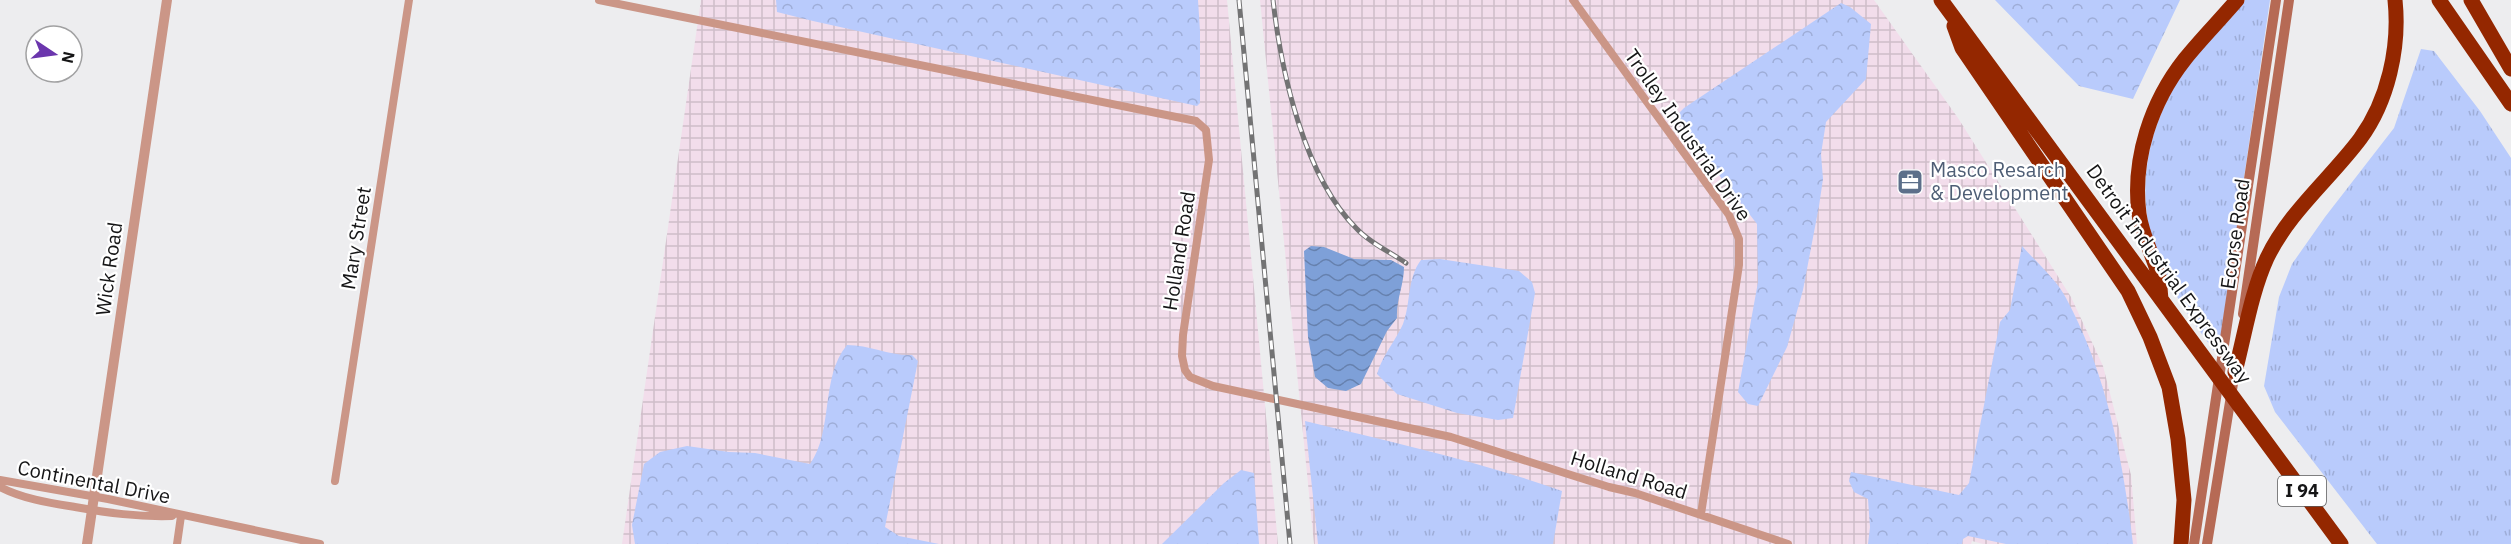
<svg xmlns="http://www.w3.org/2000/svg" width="2511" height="544" font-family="'IBM Plex Sans',sans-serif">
	<defs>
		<pattern id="industrial-grid" width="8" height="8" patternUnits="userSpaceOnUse" patternTransform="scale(1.5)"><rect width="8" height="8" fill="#f2ddeb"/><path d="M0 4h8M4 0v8" fill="none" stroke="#cfbdc9"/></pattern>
		<pattern id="grass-tufts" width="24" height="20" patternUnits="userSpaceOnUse" patternTransform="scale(1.5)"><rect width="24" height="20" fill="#b9cbfc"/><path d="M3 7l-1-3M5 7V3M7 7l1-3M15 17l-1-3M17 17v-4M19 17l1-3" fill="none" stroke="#9eadd7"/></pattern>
		<pattern id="forest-crowns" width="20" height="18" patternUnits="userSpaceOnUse" patternTransform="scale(1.5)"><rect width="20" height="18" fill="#b9cbfc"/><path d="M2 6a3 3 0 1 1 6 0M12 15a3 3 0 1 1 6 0" fill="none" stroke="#9eadd7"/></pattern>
		<pattern id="water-waves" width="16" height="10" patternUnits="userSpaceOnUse" patternTransform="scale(1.5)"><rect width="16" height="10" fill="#7ea0d8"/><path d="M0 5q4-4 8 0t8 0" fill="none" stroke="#6681ae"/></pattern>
	</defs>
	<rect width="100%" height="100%" fill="#ededef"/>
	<path fill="url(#industrial-grid)" d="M701,0H1227L1278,544H622Z
		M1260,0H1874L1958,118L2071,297L2103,366L2131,475L2137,544H1983L1972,541L1971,544H1314Z"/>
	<path fill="url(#grass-tufts)" d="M2245,0H2270L2218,356C2201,333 2183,309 2170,284C2132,216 2140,141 2180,77C2198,49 2225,27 2245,0Z
		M2421,49L2434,51L2480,111L2511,158V544H2377L2275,412L2264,386L2279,297L2292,264L2325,217L2394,128Z
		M1305,421C1391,442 1478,461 1562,491L1553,544H1318Z"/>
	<path fill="url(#forest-crowns)" d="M776,0H1198L1200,31V103L1197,106L813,21L777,12Z
		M1995,0H2180L2133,99L2079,86Z
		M1841,3L1850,7L1871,24L1866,79L1826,122L1821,154L1823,179L1819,206L1803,290L1787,347L1758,406L1748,404L1738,392L1758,282L1757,224L1702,153L1682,126L1677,115L1684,108Z
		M2022,246C2036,262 2056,279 2066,298C2107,374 2123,460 2133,544H2006L1968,536L1963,539L1962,544H1868L1870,527L1868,499L1854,492L1849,481L1851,472L1959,495L1969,483L2000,322L2010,310Z
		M1440,259L1519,271L1532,282L1535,293L1513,418L1498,420L1457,413L1397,394L1377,374C1383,354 1395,342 1403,324C1411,303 1407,278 1421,260Z
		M847,345C870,345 890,356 912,355L918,361L885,527L899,536L939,544H635L632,525L644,464L660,452L687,446L729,452L755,453L810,464C834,430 820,377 847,345Z
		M1241,470L1254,473L1259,544H1162L1224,483Z"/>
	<path fill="url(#water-waves)" d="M1311,246L1324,247L1354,259L1391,260L1404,267C1404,285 1396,300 1397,318L1387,331L1361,384L1346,391L1328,388L1315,377L1308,337L1304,251Z"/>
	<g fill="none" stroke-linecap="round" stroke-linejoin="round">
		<path stroke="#cb9687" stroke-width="8" d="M599,0L1196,121L1206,130L1209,160L1183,335L1182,356L1185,370L1190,377L1213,386L1451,437L1609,487L1635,493L1788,544
			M1573,0L1729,215L1739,239V265L1701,514
			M0,480L108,499L320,544
			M335,481L409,0
			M0,487C23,499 50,503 75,507C109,513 137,517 172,516
			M177,544L181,516"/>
		<path stroke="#cb9687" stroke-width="10" d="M87,544L167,0"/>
		<path stroke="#b66a55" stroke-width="10" d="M2243,314L2289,0
			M2194,544L2276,0
			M2207,544L2236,365"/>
		<path stroke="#942700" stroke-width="15" d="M1941,0L2341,544
			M2439,0L2511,104
			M2471,0L2511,69
			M1954,26L1962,48L2128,291L2150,337L2169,387L2178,439L2184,500L2181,544
			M2161,299C2160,291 2160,283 2159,276C2153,255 2142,236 2139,214C2132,159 2151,102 2185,59C2201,39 2220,20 2237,0
			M2235,372C2245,334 2251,293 2267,258C2289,212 2330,179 2360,139C2388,101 2400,47 2395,0"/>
		<g stroke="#737374" stroke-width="5">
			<path id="rail" d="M1239,0L1290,544
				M1273,0C1281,71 1304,177 1357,229C1370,243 1390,252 1406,263"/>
		</g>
		<use href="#rail" stroke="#fff" stroke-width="3" stroke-dasharray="9" stroke-linecap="butt"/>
	</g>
	<defs>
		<g id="office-square" transform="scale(1.35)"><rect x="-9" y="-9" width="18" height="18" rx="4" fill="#5c6f8a" stroke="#fff"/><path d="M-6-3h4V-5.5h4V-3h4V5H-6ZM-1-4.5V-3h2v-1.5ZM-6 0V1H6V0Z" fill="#fff"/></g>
	</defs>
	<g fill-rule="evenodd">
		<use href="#office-square" x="1910" y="182"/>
	</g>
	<g text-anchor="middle" stroke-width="4.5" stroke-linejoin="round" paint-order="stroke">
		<rect fill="#fff" stroke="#5b5b5c" stroke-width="1.5" x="2278" y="476" width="48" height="30" rx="4.5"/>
		<g font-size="18" font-weight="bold" fill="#151516">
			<text x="2302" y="497">I 94</text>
		</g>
		<g font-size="20" fill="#151516" stroke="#fff">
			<text transform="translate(1688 135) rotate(55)" y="7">Trolley Industrial Drive</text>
			<text transform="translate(2235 234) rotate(-82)" y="7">Ecorse Road</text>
			<text transform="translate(356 238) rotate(-81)" y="7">Mary Street</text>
			<text transform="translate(1179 251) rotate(-81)" y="7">Holland Road</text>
			<text transform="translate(109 269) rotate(-82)" y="7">Wick Road</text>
			<text transform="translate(2169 274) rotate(54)" y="7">Detroit Industrial Expressway</text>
			<text transform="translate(1629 475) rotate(17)" y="7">Holland Road</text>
			<text transform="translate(94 482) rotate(11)" y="7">Continental Drive</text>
		</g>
		<g font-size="20" fill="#4e5e75" stroke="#fff" text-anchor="start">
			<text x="1930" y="177">Masco Resarch<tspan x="1930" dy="23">&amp; Development</tspan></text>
		</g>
	</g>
	<g transform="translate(54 54) rotate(103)"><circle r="28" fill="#ffffff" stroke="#a1a1a2" stroke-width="1.5"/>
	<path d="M0-4.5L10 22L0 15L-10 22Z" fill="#6b36ad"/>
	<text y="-9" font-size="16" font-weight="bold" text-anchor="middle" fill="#151516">N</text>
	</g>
</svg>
